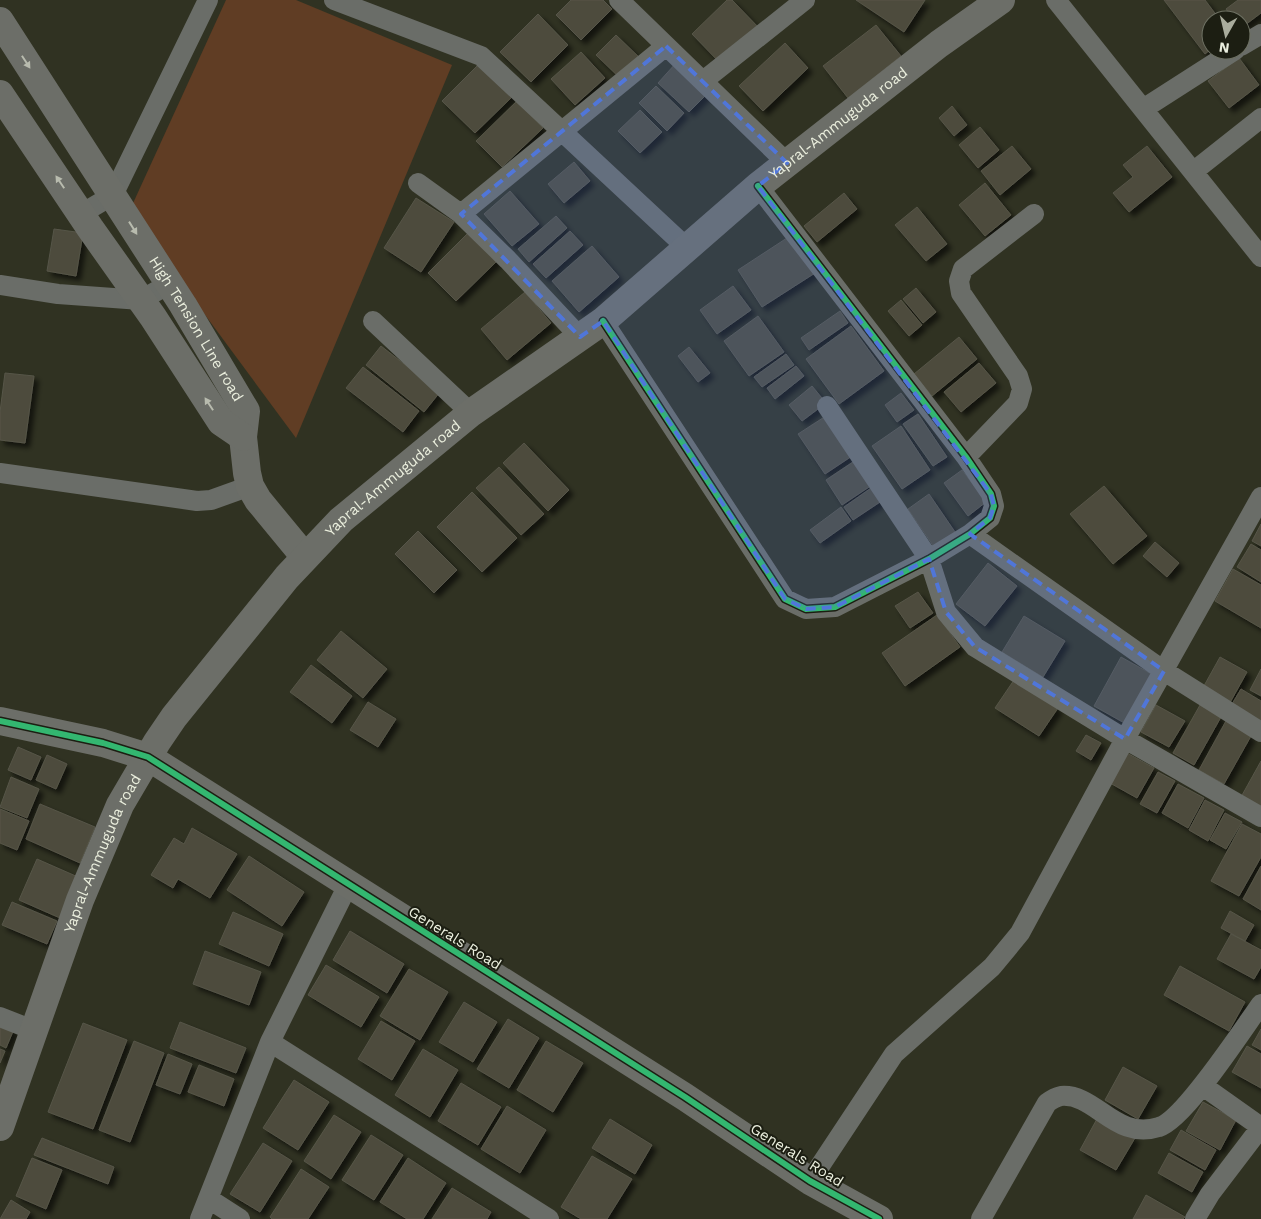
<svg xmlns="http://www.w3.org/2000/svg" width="1261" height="1219" font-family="'Work Sans',sans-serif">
	<defs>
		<filter id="shadow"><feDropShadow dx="4.5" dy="4.5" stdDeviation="2.5" flood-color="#0009"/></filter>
	</defs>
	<rect width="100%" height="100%" fill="#303222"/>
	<path fill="#603d24" d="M226,0H296L452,65L296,438L129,212Z"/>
	<path fill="#4e4c3c" stroke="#565548" filter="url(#shadow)" d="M571,0H603L612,9L581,40L556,15Z
		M727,0H732L759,28L721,64L692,34Z
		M856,0H925L904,32Z
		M1164,0H1205L1220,20H1211V49L1205,54Z
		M1238,0H1261V13L1241,28V20H1234L1226,9Z
		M538,14L568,45L531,82L500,52Z
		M876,25L901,56L848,98L823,66Z
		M616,35L642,60L622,80L596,55Z
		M785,43L808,68L763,111L739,86Z
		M581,52L605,78L575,105L551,79Z
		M1239,58L1259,85L1229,108L1208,81Z
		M481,62L514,95L475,133L442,101Z
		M676,63L708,93L689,112L658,83Z
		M656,86L684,113L667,131L639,103Z
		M517,101L543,128L502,167L476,141Z
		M952,106L967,125L954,136L939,118Z
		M640,110L662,132L640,153L618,131Z
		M980,127L999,150L978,168L959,145Z
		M1012,146L1031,169L1000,195L981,171Z
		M1147,146L1172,177L1129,212L1113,193L1133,177L1123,165Z
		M574,162L590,181L564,203L548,184Z
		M985,183L1011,215L985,236L959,205Z
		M510,191L539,224L512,246L484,214Z
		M844,193L857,209L817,242L804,226Z
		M416,198L454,222L421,272L384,248Z
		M917,207L947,244L926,261L895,225Z
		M556,216L567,228L529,262L518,249Z
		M54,229L83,233L76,276L47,271Z
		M470,231L498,260L456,301L428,273Z
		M570,231L583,245L546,278L533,264Z
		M790,236L815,273L762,307L738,270Z
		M592,246L619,277L579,312L552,281Z
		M733,286L751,310L717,334L700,310Z
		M916,288L936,312L923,323L903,299Z
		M525,292L551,323L507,360L481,329Z
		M901,300L922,325L909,336L888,311Z
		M840,311L848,323L809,350L801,338Z
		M758,316L784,352L749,376L724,341Z
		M851,326L884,371L839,404L806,359Z
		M959,337L977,359L932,396L914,374Z
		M381,346L440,392L424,412L366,365Z
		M689,347L710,373L698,382L678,356Z
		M786,354L794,365L762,387L754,377Z
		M979,363L996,383L961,412L944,392Z
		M796,366L804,376L775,399L767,388Z
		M363,367L419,411L403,432L346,388Z
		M5,373L34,376L25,443L0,440V412Z
		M812,386L826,403L802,421L789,405Z
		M901,393L914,410L897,422L885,405Z
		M918,414L947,457L933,466L903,424Z
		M826,416L852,456L825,474L798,434Z
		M901,426L930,470L902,489L872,446Z
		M524,443L569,490L548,511L503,463Z
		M856,460L872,485L842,505L826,480Z
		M499,467L544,514L521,535L476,488Z
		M962,470L986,502L968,516L944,483Z
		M874,486L883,500L853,520L844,507Z
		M1104,486L1147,536L1113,564L1070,514Z
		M472,492L517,538L482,572L437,527Z
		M929,494L955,532L934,547L908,509Z
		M841,507L851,521L820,543L810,530Z
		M1261,524V546L1252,541Z
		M418,531L457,570L434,593L395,554Z
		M1155,542L1179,563L1167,577L1143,556Z
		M1251,544L1261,550V582L1237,567Z
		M988,563L1017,586L985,626L956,604Z
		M1233,569L1261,585V628L1215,601Z
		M918,592L933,613L910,628L895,606Z
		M937,615L960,647L905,686L882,653Z
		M1024,616L1065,641L1043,677L1002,652Z
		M341,631L387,669L363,698L317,660Z
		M1121,657L1155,676L1128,725L1094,706Z
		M1220,657L1247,672L1227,708L1200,693Z
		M311,665L352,696L332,723L290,692Z
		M1261,669V696L1250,690Z
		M1014,680L1058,708L1039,736L995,708Z
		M1241,689L1261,701V727L1229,709Z
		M368,702L396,719L378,747L350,730Z
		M1156,705L1185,721L1169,747L1141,732Z
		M1200,705L1221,717L1194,765L1173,753Z
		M1226,721L1251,736L1224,784L1199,770Z
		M1086,735L1101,743L1091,760L1076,751Z
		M18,747L41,757L31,780L8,770Z
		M1127,753L1154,768L1137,798L1110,783Z
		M47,755L67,764L56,789L36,780Z
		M1261,761V809L1241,797Z
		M1158,772L1175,781L1157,813L1140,804Z
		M11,777L39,789L27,818L0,807Z
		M1178,784L1204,798L1188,828L1162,813Z
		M1205,800L1224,810L1208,841L1189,830Z
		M40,804L95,827L80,863L26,839Z
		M0,809L29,821L17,850L0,843Z
		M1225,813L1242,822L1226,849L1210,840Z
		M1242,824L1261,834V857L1239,896L1211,881Z
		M192,828L237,854L210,898L178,879L173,888L151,875L174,838L184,844Z
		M249,856L304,892L282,926L227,890Z
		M37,859L78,877L60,918L19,900Z
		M1261,866V910L1243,899Z
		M12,902L57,921L47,944L2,925Z
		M1230,911L1254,925L1245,941L1221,928Z
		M233,912L283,934L269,966L219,944Z
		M350,931L404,964L387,993L333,960Z
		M1231,934L1261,950V967L1254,979L1217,959Z
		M205,951L261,972L249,1005L193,984Z
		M326,965L379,997L361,1027L308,995Z
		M1180,966L1245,1002L1229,1031L1164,995Z
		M409,969L448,992L420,1040L380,1016Z
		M464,1002L497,1022L473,1062L439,1042Z
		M508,1019L539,1038L509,1088L477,1069Z
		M381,1021L415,1041L392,1080L358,1059Z
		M180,1022L246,1048L236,1073L170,1048Z
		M0,1023L14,1029L6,1048L0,1045Z
		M83,1023L127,1040L93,1129L48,1112Z
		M1261,1029V1050L1252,1045Z
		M134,1041L164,1053L130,1142L99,1130Z
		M546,1041L583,1063L553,1112L517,1090Z
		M1247,1046L1261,1054V1088L1232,1072Z
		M0,1049L5,1051L0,1063Z
		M423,1049L458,1070L430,1117L395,1095Z
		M168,1054L192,1064L180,1094L156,1085Z
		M199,1065L234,1079L224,1106L188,1092Z
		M1123,1067L1157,1086L1138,1119L1105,1100Z
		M294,1080L329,1102L298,1150L263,1128Z
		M461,1083L501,1107L478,1145L438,1121Z
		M1203,1102L1236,1120L1220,1150L1186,1131Z
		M507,1106L546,1130L520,1173L481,1149Z
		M334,1115L361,1132L331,1179L304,1161Z
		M1098,1117L1135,1138L1116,1170L1080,1150Z
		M610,1119L652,1145L635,1174L592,1148Z
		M1181,1130L1216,1150L1205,1170L1170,1150Z
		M371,1135L403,1155L374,1200L342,1180Z
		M42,1138L114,1167L108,1184L34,1155Z
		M263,1143L292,1161L260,1212L230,1194Z
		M1169,1153L1203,1172L1192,1192L1158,1173Z
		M592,1156L632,1179L607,1219H581L561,1207Z
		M32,1158L62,1170L46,1209L16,1196Z
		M408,1158L446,1183L423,1219H407L380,1202Z
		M301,1169L329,1187L308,1219H272L270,1217Z
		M452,1188L491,1212L487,1219H432Z
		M1146,1195L1185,1217L1183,1219H1133Z
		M11,1200L30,1212L26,1219H0Z"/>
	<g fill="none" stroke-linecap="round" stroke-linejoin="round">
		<path stroke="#6a6d68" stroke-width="20" d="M334,0L481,56L687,248
			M619,0L787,163
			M1056,0L1261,257
			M1241,46L1261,34
			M703,81L805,0
			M1143,109L1235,50
			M1194,171L1261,118
			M418,183L461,214L508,260L580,337
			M81,214L113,195L208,0
			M461,214L666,46
			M0,285L58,294L141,300L169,284
			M373,321L471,413
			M603,321L785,599L806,609L835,607L929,559L970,534L990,518L994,506L991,494L966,457L758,186
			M827,406L929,559L946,612L975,647L1125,739L1261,817
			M966,457L1018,403L1022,389L1018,376L961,293L959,281L963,269L1034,214
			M0,473L197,501L211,500L250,486
			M970,534L1164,671L1261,732
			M0,1017L33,1030
			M270,1042L549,1219
			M1203,1086L1261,1127
			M810,1181L894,1054L992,967L1020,933L1125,739L1261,497
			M209,1199L240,1219
			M200,1219L270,1042L348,885
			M981,1219L1047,1103C1051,1100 1056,1097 1061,1096C1096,1093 1115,1141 1159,1127C1184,1120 1243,1029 1261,1004
			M1195,1219L1210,1194L1261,1127"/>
		<g stroke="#6c6e68" stroke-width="28">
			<path id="s1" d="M0,21L183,305L246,411L243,437L247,473L250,486L258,500L305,557"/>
			<path d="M0,94L90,228L153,317L221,422L243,437"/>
			<path d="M0,721L103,743L148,757L685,1097L810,1181L879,1219"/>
			<path id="s2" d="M0,1127L80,900L120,805L157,742L174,717L287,577L341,520L471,413L603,321L758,186L939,44L1001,0"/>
		</g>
		<g stroke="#1c1e12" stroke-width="9">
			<path id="cycleway" d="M603,321L785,599L806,609L835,607L929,559L970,534L990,518L994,506L991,494L966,457L758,186
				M0,721L103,743L148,757L685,1097L810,1181L879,1219"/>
		</g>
		<use href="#cycleway" stroke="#33b770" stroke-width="6"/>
	</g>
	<defs><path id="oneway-solid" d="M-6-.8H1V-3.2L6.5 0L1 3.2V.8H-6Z" transform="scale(1.25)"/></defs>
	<g fill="#b8bbae">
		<use href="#oneway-solid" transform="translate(26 62) rotate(57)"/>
		<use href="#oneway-solid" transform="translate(60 182) rotate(-124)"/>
		<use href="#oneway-solid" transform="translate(133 228) rotate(58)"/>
		<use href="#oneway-solid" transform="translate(209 404) rotate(-123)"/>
	</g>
	<path fill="#5076d9" fill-opacity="0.2" stroke="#5076d9" stroke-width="4" stroke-dasharray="10 6" stroke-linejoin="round" d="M666,46L787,163L758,186L991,494L994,506L990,518L970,534L1164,671L1125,739L975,647L946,612L929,559L835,607L806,609L785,599L603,321L580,337L461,214Z"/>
	<g text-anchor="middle" stroke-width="4" stroke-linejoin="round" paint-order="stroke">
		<g font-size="15" fill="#eaeedd" stroke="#1c1e12">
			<text dy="5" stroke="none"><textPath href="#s2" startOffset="1342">Yapral-Ammuguda road</textPath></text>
			<text dy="5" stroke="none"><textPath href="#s1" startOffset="365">High Tension Line road</textPath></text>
			<text dy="5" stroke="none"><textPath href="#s2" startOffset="772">Yapral-Ammuguda road</textPath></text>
			<text dy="5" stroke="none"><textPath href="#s2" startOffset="292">Yapral-Ammuguda road</textPath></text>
			<text transform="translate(455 938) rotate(32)" y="5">Generals Road</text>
			<text transform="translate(797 1155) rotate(32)" y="5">Generals Road</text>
		</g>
	</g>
	<g transform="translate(1226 35) rotate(188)"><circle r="24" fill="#1c1e12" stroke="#6e7163"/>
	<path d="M0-4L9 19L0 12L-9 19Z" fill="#a9ac9c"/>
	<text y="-8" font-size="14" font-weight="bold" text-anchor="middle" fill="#eaeedd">N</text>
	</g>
</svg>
